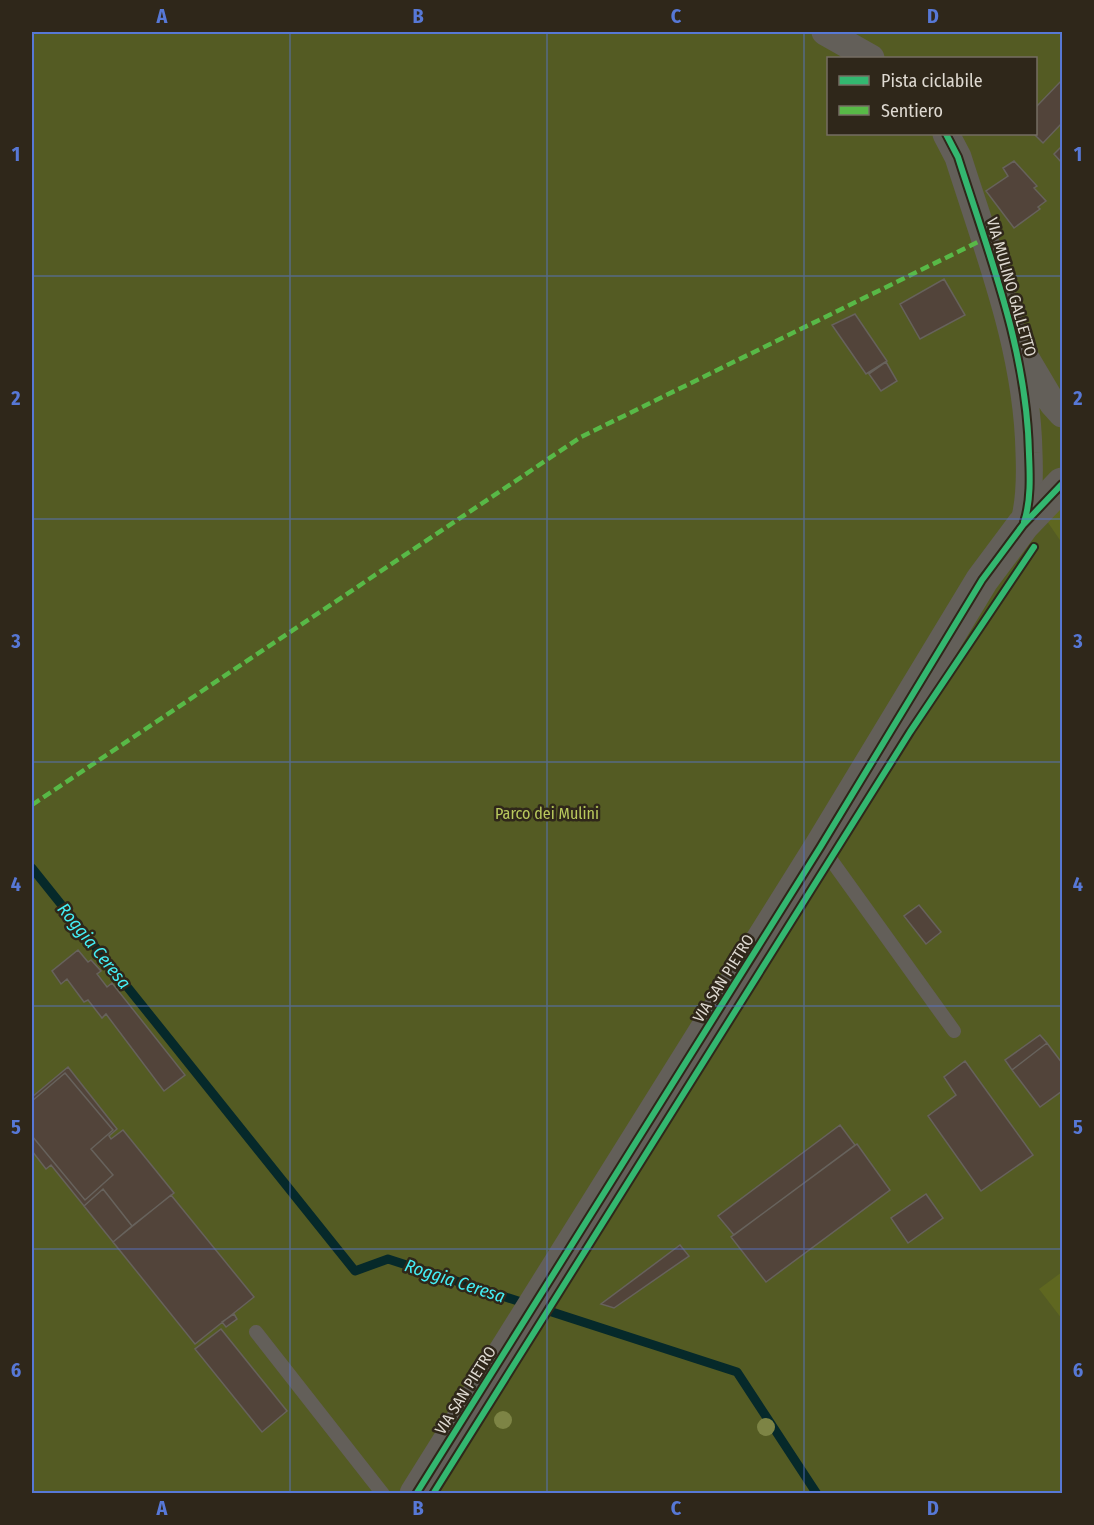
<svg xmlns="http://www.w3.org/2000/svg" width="1094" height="1525" font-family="'Fira Sans Condensed',sans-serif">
	<rect width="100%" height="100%" fill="#343028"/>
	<path fill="#545b23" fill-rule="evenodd" d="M32,32H1062V1493H32ZM828,58H1036V134H828Z"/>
	<path fill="#5f6720" d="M1062,484V543L1038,508Z
		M1062,1272V1319L1039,1289Z"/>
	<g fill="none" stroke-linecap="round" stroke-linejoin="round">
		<path stroke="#06292a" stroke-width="9" d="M32,868L355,1271L388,1259L737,1372L817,1494"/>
	</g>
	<path fill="#52443a" stroke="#67625c" stroke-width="1.5" d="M1062,80V123L1043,143L1034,134L1036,107Z
		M1062,146V163L1054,154Z
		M1014,161L1037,186L1034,188L1046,201L1038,207L1040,209L1014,228L986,191L1008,176L1003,168Z
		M944,279L965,315L920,339L900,304Z
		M855,314L887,361L866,374L832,325Z
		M886,362L897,381L881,391L869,374Z
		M919,905L941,932L926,944L904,916Z
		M78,950L88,962L91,960L101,971L97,974L107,987L112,983L185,1075L164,1091L106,1014L102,1018L88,1000L84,1002L67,979L61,984L52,971Z
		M1040,1035L1047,1043L1012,1070L1005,1060Z
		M1047,1043L1062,1063V1091L1040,1107L1012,1070Z
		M965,1061L1033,1155L981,1191L928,1116L956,1095L944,1077Z
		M68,1067L117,1129L109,1136L111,1139L123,1130L174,1193L132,1226L103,1189L84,1206L51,1165L46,1169L32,1151V1136L85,1200L113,1175L91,1149L113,1130L65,1073L32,1101V1097Z
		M65,1073L113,1130L91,1149L113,1175L85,1200L32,1136V1101Z
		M840,1125L855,1145L734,1235L718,1216Z
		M857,1144L890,1190L766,1282L731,1237Z
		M103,1189L132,1226L113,1242L84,1206Z
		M926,1194L943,1218L908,1243L891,1218Z
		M171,1195L254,1297L195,1344L113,1242Z
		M680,1245L689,1256L614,1308L601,1304Z
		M234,1314L237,1319L226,1327L222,1322Z
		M221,1329L287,1411L262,1432L195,1349Z"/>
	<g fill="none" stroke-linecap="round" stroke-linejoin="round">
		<path stroke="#635f59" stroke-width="14" d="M821,846L954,1031
			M256,1332L383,1494"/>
		<path stroke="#635f59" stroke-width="27" d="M825,32L871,58
			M946,134L958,157C989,255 1027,350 1029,453C1030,477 1030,502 1023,525
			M1024,355L1053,404L1062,414"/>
		<path stroke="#635f59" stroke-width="33" d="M416,1494L821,846L982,580L1023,525L1062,484"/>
		<path stroke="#58b947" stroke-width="4.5" stroke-dasharray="9 4.5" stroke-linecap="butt" d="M32,805L581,437L984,239"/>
		<g stroke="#2f271a" stroke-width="10">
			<path id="cycleway" d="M946,134L958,157C989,255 1027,350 1029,454C1030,476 1031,501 1024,522
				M416,1494L821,846L982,580L1023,525L1062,484
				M433,1494L910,732L1034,547"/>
		</g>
		<use href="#cycleway" stroke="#33b770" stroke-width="6"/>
	</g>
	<g fill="#7d8445">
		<circle cx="503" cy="1420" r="9"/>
		<circle cx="766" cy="1427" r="9"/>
	</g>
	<path fill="none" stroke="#5778d6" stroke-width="1.5" stroke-opacity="0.55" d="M290,32V1494M547,32V1494M804,32V1494M32,276H1062M32,519H1062M32,762H1062M32,1006H1062M32,1249H1062"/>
	<g text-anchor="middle" stroke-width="5" stroke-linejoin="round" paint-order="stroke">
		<g font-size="16" fill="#ded9d1" stroke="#2f271a">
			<text transform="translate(1012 287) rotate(74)" y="6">VIA MULINO GALLETTO</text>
			<text transform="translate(723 978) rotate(-58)" y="6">VIA SAN PIETRO</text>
			<text transform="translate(465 1390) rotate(-58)" y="6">VIA SAN PIETRO</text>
		</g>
		<g font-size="16" fill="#b9c95d" stroke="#2f271a">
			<text x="547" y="819">Parco dei Mulini</text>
		</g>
		<g font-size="18" font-style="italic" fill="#44eef5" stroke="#2f271a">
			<text transform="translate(94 946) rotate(51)" y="6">Roggia Ceresa</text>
			<text transform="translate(455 1281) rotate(18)" y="6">Roggia Ceresa</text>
		</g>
	</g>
	<rect width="1094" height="1525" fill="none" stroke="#2f271a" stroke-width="66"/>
	<rect x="827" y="57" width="210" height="78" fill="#2f271a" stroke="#756e63" stroke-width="1.5"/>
	<rect x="839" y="76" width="30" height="9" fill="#33b770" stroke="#756e63" stroke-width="1.5"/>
	<text x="881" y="87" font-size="18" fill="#ded9d1">Pista ciclabile</text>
	<rect x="839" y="106" width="30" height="9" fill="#58b947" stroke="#756e63" stroke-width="1.5"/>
	<text x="881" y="117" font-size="18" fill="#ded9d1">Sentiero</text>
	<rect x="33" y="33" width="1028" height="1459" fill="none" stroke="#5778d6" stroke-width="2"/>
	<g font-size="20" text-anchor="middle" font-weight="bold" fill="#5778d6">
		<text x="162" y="23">A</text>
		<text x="418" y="23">B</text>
		<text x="676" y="23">C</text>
		<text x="933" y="23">D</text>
		<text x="16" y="161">1</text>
		<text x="1078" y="161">1</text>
		<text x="16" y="405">2</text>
		<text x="1078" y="405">2</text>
		<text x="16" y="648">3</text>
		<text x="1078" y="648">3</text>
		<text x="16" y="891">4</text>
		<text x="1078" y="891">4</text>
		<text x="16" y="1134">5</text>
		<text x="1078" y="1134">5</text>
		<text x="16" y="1377">6</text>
		<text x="1078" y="1377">6</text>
		<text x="162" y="1515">A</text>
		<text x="418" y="1515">B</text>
		<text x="676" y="1515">C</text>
		<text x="933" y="1515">D</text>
	</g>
</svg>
